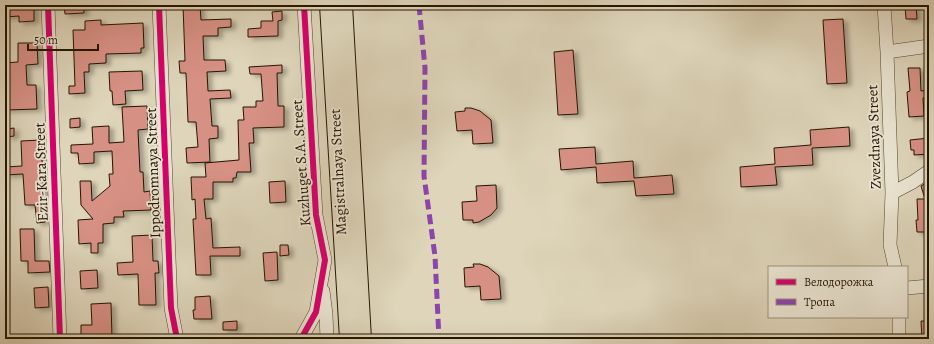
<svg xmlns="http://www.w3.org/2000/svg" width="934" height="344" font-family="Alegreya,serif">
	<defs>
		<filter id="shadow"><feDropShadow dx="4.5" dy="2.5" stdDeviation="2" flood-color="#0004"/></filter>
	</defs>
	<rect width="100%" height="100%" fill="#ded5ba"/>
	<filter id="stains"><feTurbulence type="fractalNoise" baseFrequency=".005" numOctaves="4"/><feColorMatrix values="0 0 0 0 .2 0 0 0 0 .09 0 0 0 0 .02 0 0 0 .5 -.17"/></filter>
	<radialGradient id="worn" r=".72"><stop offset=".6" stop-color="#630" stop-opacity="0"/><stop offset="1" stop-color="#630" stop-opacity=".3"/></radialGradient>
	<path fill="#d79084" stroke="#251500" filter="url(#shadow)" d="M19,5H34V21L19,22V16L5,17V8L19,7Z
		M64,5H84V13L65,14Z
		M183,5H200L201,20L231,19V27L218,28V36H203L204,60H225L226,71L207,72L208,91L230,90L231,98L210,99L212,126H218V138L209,139L210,162L187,163L186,148L198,147L196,122H188L186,73H180L179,61H185Z
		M916,5L917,19H906L905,6Z
		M282,11V20L278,21V36L248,37V29L261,28V21H273L272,12Z
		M843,19L847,83L827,84L823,20Z
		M101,20V25L143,23L144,48H141V53L106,54V63L89,64V72H84L85,93L69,94V86H75L73,30H85V21Z
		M18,43H37L38,64L26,65L27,85H36L37,109L5,110V63L18,62Z
		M573,50L578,114L558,115L554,52Z
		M282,65V73H277L278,106H284V127L253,128L254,143H249L251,172H237L236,178H233V182H213V199H204L206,219L211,218L213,248L240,247V256H210L211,275H196L193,219H196L195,199L192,200L191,177H206L205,163L239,160L238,120H244L243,107H256V101H263L261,74H250L249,67Z
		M908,68H920L921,91L929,90V98H923L924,116L909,117L907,92L910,91Z
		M142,71L143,90L125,91L126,104L113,105L112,91H110L109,72Z
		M147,106L148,129L138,130L140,172H143L144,192L150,191L151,210L123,211L124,217H114V223L103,224V243H98V253H91V243L79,244L78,220L93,219L81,205L80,181H91L92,201L110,186L109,174H113L112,151L94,152V163L79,164L78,153H71V145L93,144L92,127L109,126V143L124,142L122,107Z
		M465,108H471L480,111L491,120L493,143L473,144L472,130L457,131L455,112L465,111Z
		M80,118V127L70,128V119Z
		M849,127L850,146L812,148L813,165L775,167L777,185L741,187L740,167L775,164L774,148L811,145L810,130Z
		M14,128V136L7,137V129Z
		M929,138V154L914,155V150H911L910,140Z
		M41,140L45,222L37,223L35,205H25L23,174L6,175V167L22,166L21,141Z
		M595,147L596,164L633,161L634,178L672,175L674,194L636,196L634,181L597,183L596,167L561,170L559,149Z
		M285,181L286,202L270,203L269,182Z
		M928,182L929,186V211L925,212L926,232H917L916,220H918L917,199H925L921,186Z
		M496,185L497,208L491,215L479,222L473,223V220H463L462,202L477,201L476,186Z
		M20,229H34L35,261H49L50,272L28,273V261H21Z
		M152,235L153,261H158L159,273H155L156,305H139L138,274L118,275L117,263L133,262L132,236Z
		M280,245H288L289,255L280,256Z
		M277,252L278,280L265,281L263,253Z
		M473,264H480L488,267L499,276L501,299L481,300L480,286L465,287L464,268L474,267Z
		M97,270L98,288L81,289L80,271Z
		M48,287L49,307L35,308L34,288Z
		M210,296L212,319H194L193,310H195V297Z
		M111,303L112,338L81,339V325H92L91,304Z
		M237,321V330H223V322Z
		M921,321H929V338L922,339Z"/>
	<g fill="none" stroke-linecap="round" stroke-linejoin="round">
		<g stroke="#53452e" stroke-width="14">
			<path id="minor" d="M48,5L60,339
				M159,5L171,308L177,339
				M884,5L887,52L892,193L890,245L895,267
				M887,52L929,46
				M892,193L913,182L929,171
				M907,288L929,286
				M323,291L326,314L327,339
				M301,339L316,312L325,260L316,215L304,5
				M899,339V317"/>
		</g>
		<g stroke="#251500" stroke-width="18">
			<path id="major" d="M328,5L348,339
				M344,5L363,339"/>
		</g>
		<use href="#minor" stroke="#eae4d2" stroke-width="13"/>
		<use href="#major" stroke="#ded5ba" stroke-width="16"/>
		<path stroke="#8e44ad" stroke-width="5" stroke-dasharray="10 5" stroke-linecap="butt" d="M419,5L425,68L424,176L435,256L439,339"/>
		<g stroke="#eae4d2" stroke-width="8">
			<path id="cycleway" d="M48,5L60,339
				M159,5L171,308L177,339
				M301,339L316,312L325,260L316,215L304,5"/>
		</g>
		<use href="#cycleway" stroke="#d6006c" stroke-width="6"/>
	</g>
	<g text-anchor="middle" stroke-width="3.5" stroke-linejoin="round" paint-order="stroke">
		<g font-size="15" fill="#251500" stroke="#eae4d2">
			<text transform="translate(874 137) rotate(-92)" y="5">Zvezdnaya Street</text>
			<text transform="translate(301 163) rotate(-94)" y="5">Kuzhuget S.A. Street</text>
			<text transform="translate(41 172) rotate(-92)" y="5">Ezir-Kara Street</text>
			<text transform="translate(338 172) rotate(-93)" y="5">Magistralnaya Street</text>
			<text transform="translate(153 173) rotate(-92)" y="5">Ippodromnaya Street</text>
		</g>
	</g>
	<rect width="934" height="344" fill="none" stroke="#ded5ba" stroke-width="20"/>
	<rect x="6" y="6" width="922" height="332" fill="none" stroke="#251500" stroke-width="2"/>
	<rect x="10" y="10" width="914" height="324" fill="none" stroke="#251500"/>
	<rect x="768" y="266" width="140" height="52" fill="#eae4d2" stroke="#9b917e"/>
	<rect x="776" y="279" width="20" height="6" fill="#d6006c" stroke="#9b917e"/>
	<text x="804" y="286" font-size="12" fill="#251500">Велодорожка</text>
	<rect x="776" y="299" width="20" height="6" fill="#8e44ad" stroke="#9b917e"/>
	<text x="804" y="306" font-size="12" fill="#251500">Тропа</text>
	<path d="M28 44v6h70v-6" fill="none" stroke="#251500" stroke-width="2"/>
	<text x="34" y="44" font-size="12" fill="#251500" stroke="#eae4d2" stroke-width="3" paint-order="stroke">50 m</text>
	<rect width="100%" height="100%" filter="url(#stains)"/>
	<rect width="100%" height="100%" fill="url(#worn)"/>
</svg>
